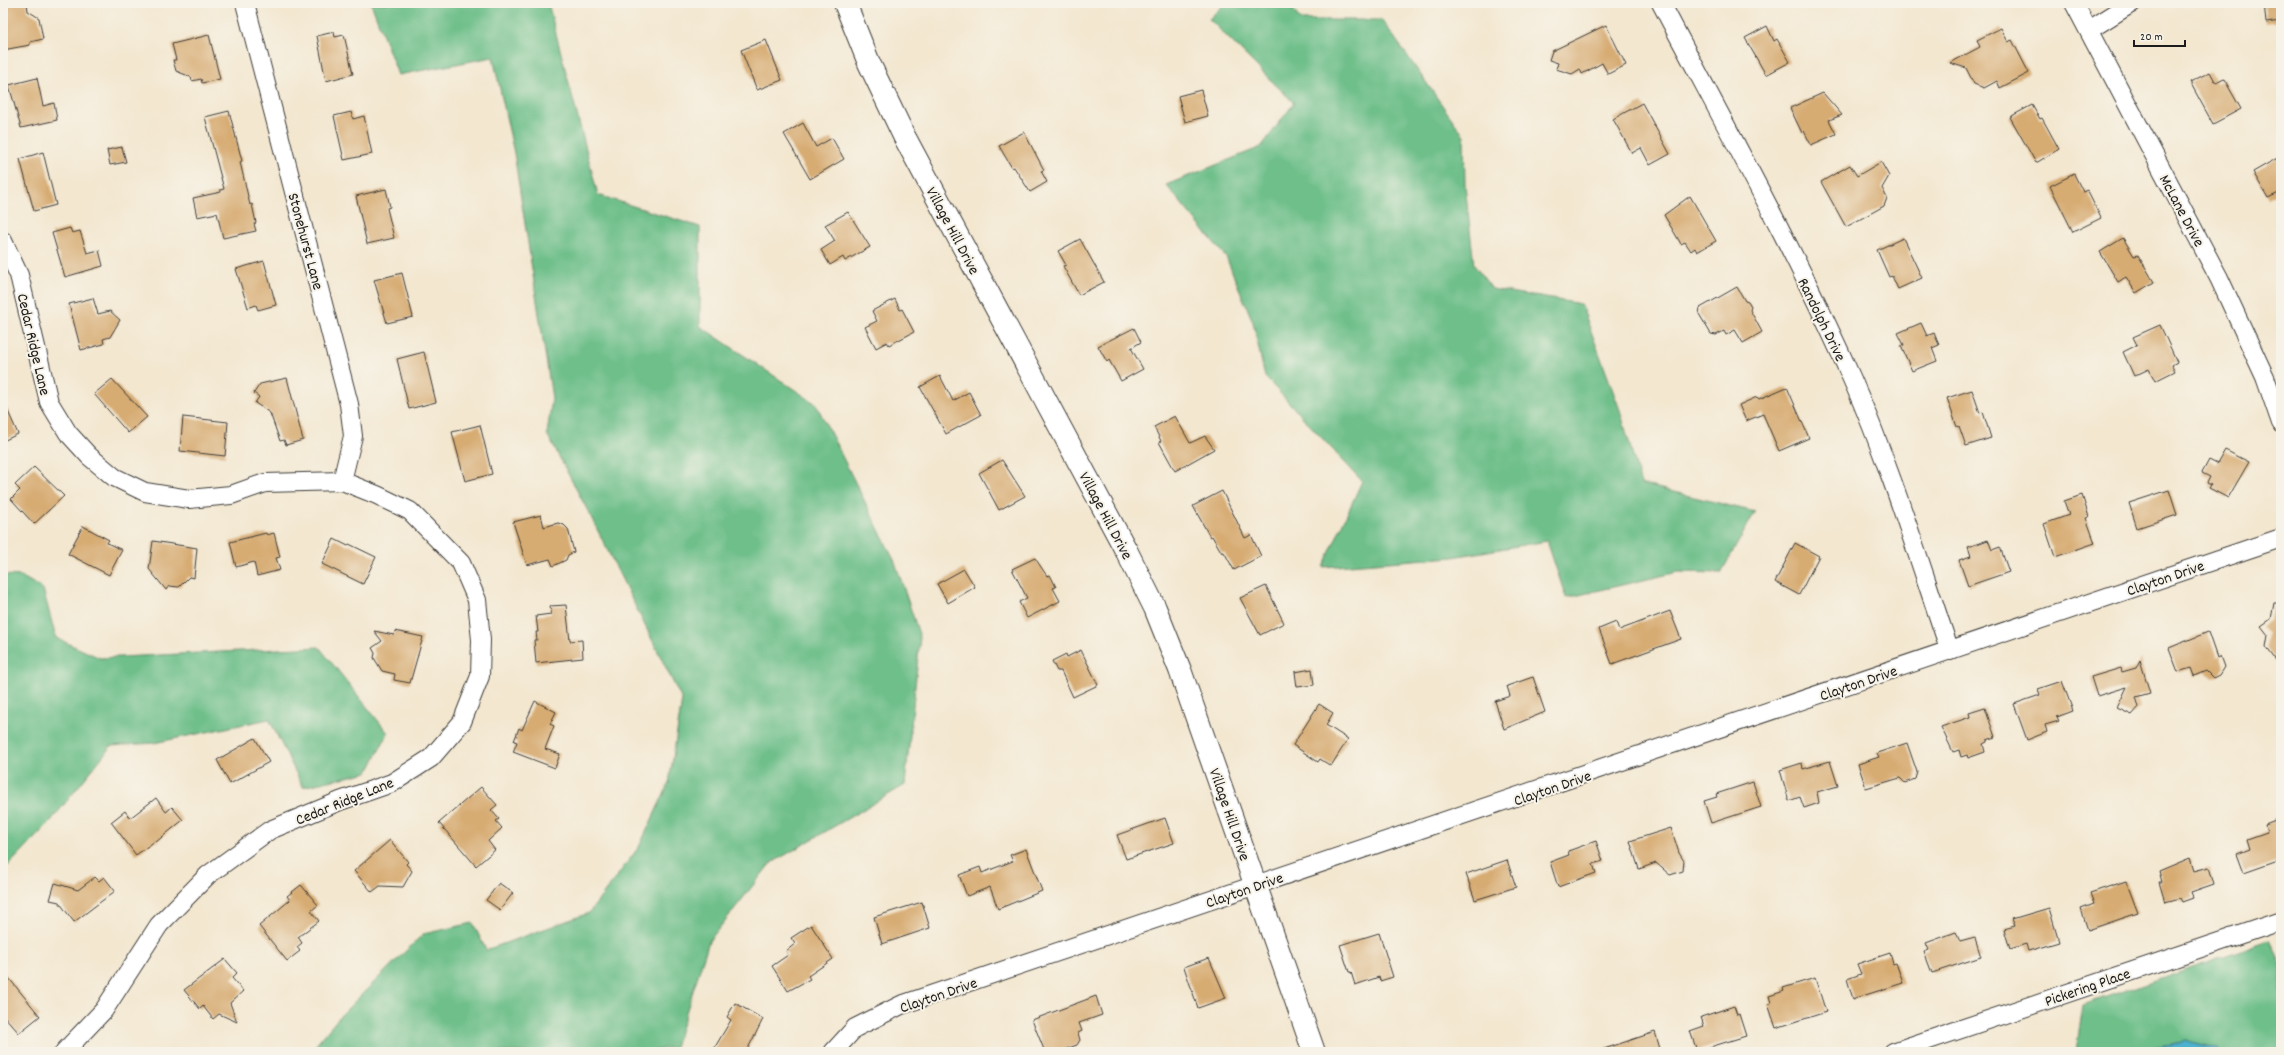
<svg xmlns="http://www.w3.org/2000/svg" width="2284" height="1055" font-family="Dekko,sans-serif">
	<rect width="100%" height="100%" fill="#f7f3e8"/>
	<filter id="ink" filterUnits="userSpaceOnUse"><feTurbulence type="fractalNoise" baseFrequency=".025" numOctaves="2"/><feDisplacementMap in="SourceGraphic" scale="8" xChannelSelector="R" yChannelSelector="G"/><feConvolveMatrix kernelMatrix="1 2 1 2 8 2 1 2 1" color-interpolation-filters="sRGB"/></filter>
	<filter id="wash" filterUnits="userSpaceOnUse"><feTurbulence type="fractalNoise" baseFrequency=".012" numOctaves="4" result="noise"/><feDisplacementMap in="SourceGraphic" scale="16" xChannelSelector="R" yChannelSelector="G"/><feGaussianBlur stdDeviation="0.9" result="paint"/><feColorMatrix in="noise" values="0 0 0 0 0 0 0 0 0 0 0 0 0 0 0 0 0 1.4 0 .05"/><feComposite in="paint" operator="in"/></filter>
	<g filter="url(#wash)">
		<rect width="100%" height="100%" fill="#f3e7d0"/>
		<path fill="#6ebf8a" stroke="#456e53" d="M371,3H548L598,195L700,227V326L816,404L895,562L920,637L905,785L770,864L709,941L675,1047L647,1052H310L340,1016L423,934L473,923L486,950L589,913L639,847L669,783L682,700L590,515L547,434L552,398L514,153L493,57L398,75Z
			M1225,3H1289L1300,20H1382L1464,136L1465,185L1474,265L1492,289L1581,304L1620,410L1641,484L1755,512L1721,573L1678,572L1566,598L1547,541L1453,557L1323,567L1362,481L1265,377L1253,322L1226,257L1166,185L1261,147L1294,103L1209,19Z
			M3,575L21,576L43,589L56,638L100,658L319,647L388,733L368,772L303,787L269,719L154,743L111,746L50,822L6,868L3,864Z
			M2270,940L2281,963V1052H2221L2218,1049L2187,1041L2130,1052H2076L2083,1005Z"/>
		<path fill="#4eb2cd" stroke="#356774" d="M2187,1041L2218,1049L2221,1052H2130Z"/>
		<g id="blocks">
			<path fill="#d7ac73" d="M11,3H27L28,11L39,18L43,39L30,42V45L3,50V5Z
				M2264,3H2281V21L2266,23Z
				M1606,25L1626,65L1608,74L1602,63L1582,74L1580,69L1572,74L1556,69L1558,63L1549,60L1552,51Z
				M1767,26L1774,41L1777,39L1790,62L1766,75L1745,38Z
				M2001,28L2008,42L2012,40L2029,73L2000,88L1997,81L1984,88L1974,84L1966,68L1950,63L1980,47L1977,40Z
				M334,32L335,37L344,35L353,74L326,81L317,36Z
				M209,35L220,79L202,83L201,79L192,81L191,77L176,71L173,60H176L172,44Z
				M766,40L782,80L757,90L741,50Z
				M2210,72L2216,83L2224,79L2241,109L2213,124L2190,82Z
				M37,78L43,106L54,103L57,120L21,128L9,85Z
				M1201,90L1208,116L1185,122L1178,96Z
				M1823,93L1842,115L1829,120L1836,134L1811,145L1804,131L1802,133L1790,108Z
				M1642,103L1670,154L1650,165L1641,148L1632,153L1613,119Z
				M2032,105L2040,119L2042,118L2059,149L2036,163L2010,117Z
				M229,111L242,161L240,162L250,205L252,204L256,223L254,224L256,231L223,238L217,213L197,217L193,198L221,192L220,190L224,189L205,117Z
				M351,112L353,119L364,116L372,154L344,160L334,116Z
				M803,123L816,147L832,138L844,159L810,179L784,134Z
				M1024,132L1044,170L1041,171L1047,182L1030,192L1014,167L1012,168L999,146Z
				M122,147L126,162L110,165L107,150Z
				M43,152L56,205L34,211L20,159Z
				M2281,156V192L2268,198L2253,172Z
				M1881,162L1889,176L1882,188L1887,198L1884,206L1846,227L1821,182L1850,165L1857,176Z
				M2074,174L2083,192L2087,190L2101,218L2073,232L2050,186Z
				M386,189L390,207L387,208L394,238L367,244L356,196Z
				M1690,196L1716,241L1697,252L1695,248L1691,251L1685,242L1681,244L1664,215Z
				M848,212L870,247L845,261L843,257L830,265L821,250L835,241L825,225Z
				M70,228L72,233L80,231L87,253L99,250L103,266L65,277L52,233Z
				M1903,238L1922,278L1898,289L1892,276L1889,277L1877,250Z
				M2123,238L2134,256L2138,255L2154,282L2136,293L2126,277L2118,282L2100,252Z
				M1080,239L1104,282L1079,295L1063,266L1066,265L1058,251Z
				M264,261L276,305L258,310L256,305L248,308L236,269Z
				M402,273L413,317L387,323L374,280Z
				M1737,287L1745,301L1748,302L1751,307L1750,310L1762,332L1743,343L1735,330L1726,335L1724,331L1716,335L1711,334L1699,314L1700,308Z
				M93,298L98,314L110,311L120,320L110,337L103,339L104,344L81,350L69,304Z
				M895,299L900,310L902,309L914,332L889,345L887,342L876,348L865,327L877,321L872,311Z
				M1921,323L1927,336L1934,333L1939,345L1932,348L1937,361L1912,371L1901,346L1904,345L1898,333Z
				M2160,325L2177,362L2172,365L2175,371L2155,381L2149,369L2134,376L2123,352L2137,345L2133,337Z
				M1134,328L1141,342L1131,348L1143,369L1121,381L1109,360L1107,362L1098,346Z
				M424,352L436,402L409,409L397,359Z
				M940,376L953,401L969,392L981,415L946,434L920,387Z
				M287,378L303,440L286,445L284,440L280,441L270,413L255,403L259,397L254,393L260,384Z
				M112,379L147,417L128,433L94,394Z
				M1787,387L1809,438L1779,451L1763,414L1746,421L1739,405L1757,397L1759,399Z
				M1972,390L1980,413L1983,412L1991,438L1966,446L1959,426L1957,427L1947,398Z
				M3,400L18,434L3,441Z
				M1175,416L1190,443L1205,436L1214,449L1175,471L1159,442L1161,441L1154,427Z
				M183,417L228,422L225,456L180,451Z
				M480,425L492,474L465,481L452,432Z
				M2225,450L2249,462L2228,498L2209,488L2211,485L2207,483L2210,477L2202,473L2209,460L2217,464Z
				M1002,460L1025,496L999,510L979,473Z
				M34,467L64,496L34,524L11,499L20,490L15,485Z
				M2169,490L2177,515L2137,528L2129,503Z
				M1222,491L1245,538L1251,535L1261,556L1234,570L1224,552L1222,553L1212,536L1210,537L1193,506Z
				M2082,495L2089,517L2086,518L2095,543L2055,557L2044,524L2069,515L2064,501Z
				M541,515L544,527L558,523L564,525L568,529L574,552L568,555L566,560L553,566L550,559L527,565L513,522Z
				M83,526L109,540L107,543L122,550L109,575L68,554Z
				M266,533L267,535L274,533L280,557L276,558L280,570L257,576L254,562L236,567L230,542Z
				M334,539L348,546L349,544L376,557L363,584L322,564Z
				M1988,540L1992,550L2000,547L2009,572L1968,586L1959,560L1971,556L1968,547Z
				M153,541L197,548L194,578L189,577L179,587L169,586L166,590L149,569Z
				M1795,543L1819,556L1799,595L1775,582Z
				M1035,558L1047,576L1050,575L1056,587L1053,588L1060,601L1027,618L1019,602L1027,598L1012,569Z
				M964,569L975,587L948,603L937,584Z
				M1266,586L1284,623L1260,635L1240,598Z
				M2274,603H2281V667L2266,647L2268,635L2261,626L2271,619Z
				M566,605L570,641L582,640L583,658L536,663L534,640H537L536,632H538L536,616L551,614L550,606Z
				M1670,611L1681,639L1612,664L1599,629L1616,622L1619,630Z
				M374,631L394,635L395,631L423,637L410,683L394,680L395,674L382,671L374,658L375,653L372,648L382,641Z
				M2208,632L2217,658L2220,656L2224,667L2219,675L2213,678L2206,671L2194,676L2191,668L2178,672L2169,648Z
				M1081,650L1098,685L1073,697L1061,671H1057L1052,661L1066,654L1067,657Z
				M2140,660L2150,693L2136,697L2139,707L2132,715L2117,708L2127,687L2097,696L2091,677L2121,668L2122,672L2136,668Z
				M1312,669L1314,685L1297,687L1295,672Z
				M1533,677L1545,712L1504,729L1495,701L1510,696L1507,686Z
				M2062,681L2073,711L2057,717L2059,721L2045,725L2047,732L2027,740L2014,704L2040,695L2038,689Z
				M535,701L556,712L550,724L554,726L545,749L560,754L555,768L513,752L517,742L514,741L519,728L522,730Z
				M1319,704L1333,713L1326,725L1348,739L1331,766L1320,759L1318,762L1293,745Z
				M1985,708L1995,737L1987,740V742L1983,744L1985,752L1968,758L1967,755L1961,757L1959,750L1953,752L1941,727L1970,717L1969,713Z
				M255,738L269,762L230,784L217,760Z
				M1907,743L1917,772L1915,779L1905,783L1900,778L1866,788L1858,764L1879,757L1877,753Z
				M1830,761L1838,786L1817,792L1819,803L1804,808L1800,797L1789,801L1780,770L1802,763L1803,769Z
				M1753,782L1761,807L1711,823L1704,801L1717,797L1716,794Z
				M481,787L497,805L491,810L499,819L496,821L502,828L488,841L495,850L476,866L439,823Z
				M156,798L166,812L172,807L183,820L156,842L155,841L136,855L111,822L125,811L130,818Z
				M1165,818L1174,843L1126,859L1117,835Z
				M2278,819L2281,827V864L2278,861L2244,873L2237,854L2250,849L2247,839L2267,832L2265,824Z
				M1671,828L1679,853L1684,861L1683,871L1670,875L1656,863L1639,869L1630,841Z
				M390,840L408,862L406,864L412,871L403,887L380,886L372,892L354,871Z
				M1596,841L1603,861L1593,864L1596,873L1558,887L1550,862L1569,855L1568,851Z
				M1026,849L1042,891L998,909L990,887L967,896L959,875L980,867L982,873L1013,861L1010,855Z
				M2190,858L2194,871L2209,867L2214,885L2191,893L2193,898L2182,902L2180,898L2165,902L2159,882H2162L2159,871Z
				M1507,860L1516,887L1475,900L1466,874Z
				M95,877L99,881L104,877L115,891L74,922L59,902L50,900L55,883L78,890Z
				M2126,881L2138,913L2088,930L2081,909L2094,904L2090,893Z
				M499,883L513,893L500,910L486,900Z
				M301,885L318,905L311,911L319,921L298,937L302,943L297,947L300,951L287,961L259,926L290,900L287,896Z
				M922,902L930,928L882,944L874,917Z
				M2049,908L2059,942L2028,951L2026,944L2010,949L2004,929L2015,926L2012,919Z
				M811,925L833,959L808,976L810,979L788,991L772,966L788,955L786,951L795,944L791,938Z
				M1956,932L1960,942L1975,938L1981,957L1932,973L1924,952L1929,950L1926,943Z
				M1379,933L1393,977L1380,981L1379,977L1355,985L1351,972H1349L1340,945Z
				M1890,953L1893,964L1896,963L1903,983L1853,999L1847,979L1861,974L1857,964Z
				M1209,958L1226,998L1198,1008L1184,967Z
				M225,959L237,973L232,978L243,991L230,1003L237,1022L219,1014L213,1019L203,1006L200,1009L184,990Z
				M3,971L40,1016L19,1033L3,1015Z
				M1815,978L1826,1012L1776,1028L1768,1004L1771,1003L1769,996L1784,991L1783,988Z
				M1096,996L1102,1015L1079,1023L1082,1031L1078,1033L1080,1040L1077,1045L1058,1052H1045L1032,1020Z
				M735,1003L763,1019L755,1035L746,1052H712L731,1020L727,1017Z
				M1734,1006L1737,1015L1739,1014L1746,1036L1697,1051L1690,1031L1704,1026L1701,1017Z
				M1655,1032L1661,1052H1601V1050Z"/>
		</g>
	</g>
	<g filter="url(#ink)">
		<use href="#blocks" fill-opacity="0" stroke="#3c3a37" stroke-width="1"/>
		<g fill="none" stroke-linecap="round" stroke-linejoin="round">
			<g stroke="#3c3a37" stroke-width="20">
				<path id="minor" d="M245,3L349,404L353,436L342,481
					M1661,3C1726,127 1795,250 1852,379C1890,465 1919,561 1950,651
					M2074,3L2219,278L2265,377L2281,423
					M2089,30L2132,3
					M3,241L19,275L49,402L68,433L89,456L114,477L145,492L189,499L231,495L265,483L342,481L377,495L410,511L461,563L477,600L481,640L480,676L462,722L431,758L392,783L340,801L270,830L208,875L159,925L104,1010L64,1052
					M833,1052L855,1028L901,1005C1361,850 1821,694 2281,538
					M1893,1052L2281,921"/>
			</g>
			<g stroke="#3c3a37" stroke-width="24">
				<path id="tertiary" d="M845,3L869,63L904,136L1127,552L1155,608L1180,670L1314,1052"/>
			</g>
			<use href="#minor" stroke="#fff" stroke-width="18"/>
			<use href="#tertiary" stroke="#fff" stroke-width="22"/>
		</g>
	</g>
	<g text-anchor="middle" stroke-width="4" stroke-linejoin="round" paint-order="stroke">
		<g font-size="16" fill="#1c1c1c" stroke="#f7f3e8">
			<text transform="translate(2183 210) rotate(62)" y="6">McLane Drive</text>
			<text transform="translate(954 230) rotate(62)" y="6">Village Hill Drive</text>
			<text transform="translate(307 241) rotate(75)" y="6">Stonehurst Lane</text>
			<text transform="translate(1823 319) rotate(64)" y="6">Randolph Drive</text>
			<text transform="translate(35 344) rotate(77)" y="6">Cedar Ridge Lane</text>
			<text transform="translate(1107 515) rotate(62)" y="6">Village Hill Drive</text>
			<text transform="translate(2165 577) rotate(-19)" y="6">Clayton Drive</text>
			<text transform="translate(1858 682) rotate(-19)" y="6">Clayton Drive</text>
			<text transform="translate(1552 787) rotate(-19)" y="6">Clayton Drive</text>
			<text transform="translate(344 800) rotate(-22)" y="6">Cedar Ridge Lane</text>
			<text transform="translate(1231 814) rotate(71)" y="6">Village Hill Drive</text>
			<text transform="translate(1244 889) rotate(-19)" y="6">Clayton Drive</text>
			<text transform="translate(2087 986) rotate(-19)" y="6">Pickering Place</text>
			<text transform="translate(938 994) rotate(-19)" y="6">Clayton Drive</text>
		</g>
	</g>
	<rect width="2284" height="1055" fill="none" stroke="#f7f3e8" stroke-width="16"/>
	<path d="M2134 40v6h51v-6" fill="none" stroke="#1c1c1c" stroke-width="2"/>
	<text x="2140" y="40" font-size="12" fill="#1c1c1c" stroke="#f7f3e8" stroke-width="3" paint-order="stroke">20 m</text>
</svg>
